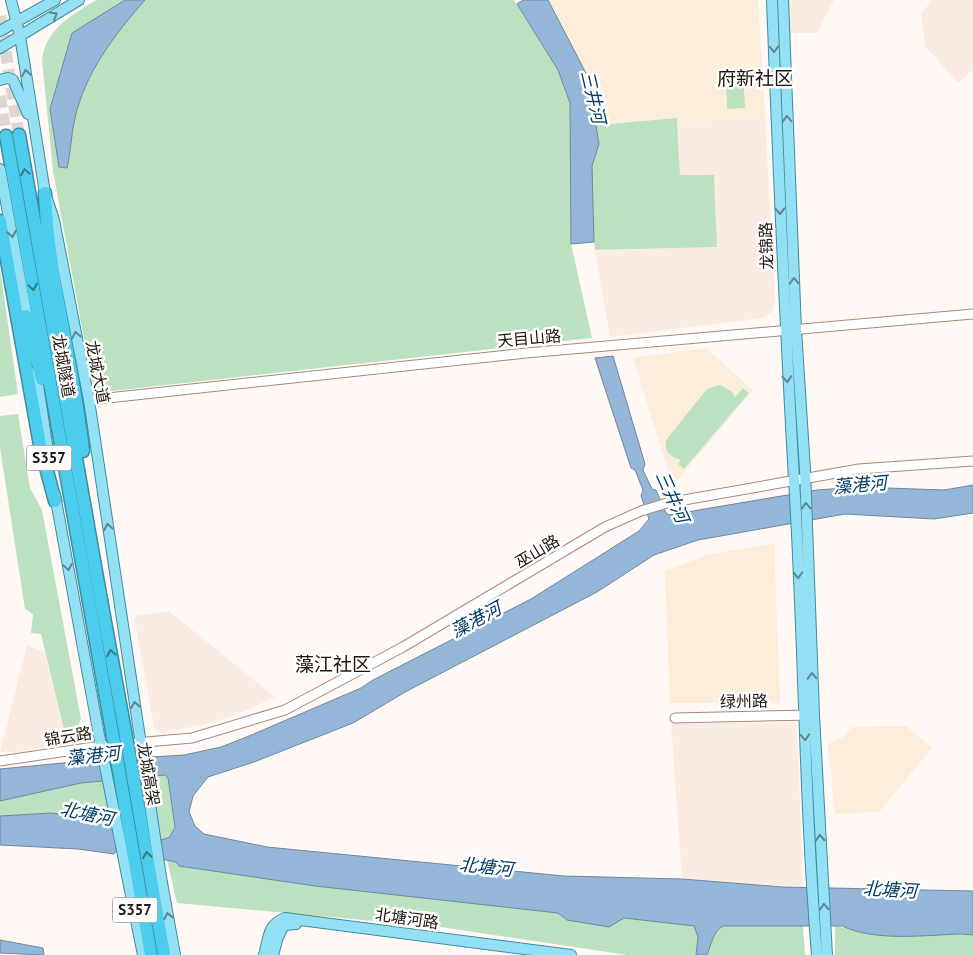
<svg xmlns="http://www.w3.org/2000/svg" width="973" height="955" font-family="'PT Sans','Noto Sans SC',sans-serif">
	<rect width="100%" height="100%" fill="#fff8f5"/>
	<path fill="#fbece3" d="M786,0H834L817,33H787Z
		M932,0H973V70L958,83L925,46L921,14Z
		M765,116L775,302L773,311L764,318L610,337L595,251L717,246L713,175H680L678,123Z
		M169,611L275,697L243,712L215,722L162,733L154,727L134,616Z
		M27,645L45,652L67,742L19,752H0Z
		M797,722L803,887L682,879L671,724Z"/>
	<path fill="#fdeddb" d="M548,0H758L765,116L678,123L677,118L597,125L588,77Z
		M706,348L753,390L673,486L633,358Z
		M774,543L780,703H670L665,571L707,555Z
		M906,726L932,748L879,812L835,814L828,744L842,738L852,727Z"/>
	<path fill="#bce1c0" d="M96,0H514L558,70L570,103L597,125L677,118L680,175H714L717,247L595,250L594,242L571,244L592,338L94,393L53,171L42,60C46,28 71,16 96,0Z
		M743,78L745,108L727,109L726,79Z
		M0,269L18,394L0,397Z
		M720,385L731,391L735,397L743,388L749,393L684,469L678,464L681,460C670,457 664,452 666,440L707,389Z
		M18,414L30,488L42,510L81,719L75,734L67,742L41,634L31,633L33,614L25,609L0,448V416Z
		M165,775L168,778L175,827L170,837L161,840L100,820L51,813L0,816V801L81,783Z
		M167,860L176,862L179,866L315,886L558,913L567,920L623,918L694,926L803,925L805,955H627L441,927L177,903Z
		M835,926L850,929L973,935V955H835Z"/>
	<path fill="#94b7d9" stroke="#71869c" d="M125,0H145C115,34 85,73 75,118C71,134 71,152 67,168L59,167L50,109L72,33Z
		M523,0H548L588,77L599,144L592,166L594,242L571,244L570,103L558,70L517,4Z
		M613,356L645,464L643,470L652,489L656,490L666,513L669,515L817,490L859,487L944,490L973,485V513L934,519L845,514L698,540L654,555L597,592L407,691L353,723L254,762L208,777L193,796L189,812L195,826L204,834L267,847L564,876L682,879L783,887L973,891V935L961,934C924,935 877,942 842,926H723C713,931 711,945 707,955H696L698,937L694,926L624,918L609,927L567,920L558,913L315,886L179,866L176,862L117,850L114,854L78,849L0,845V816L51,813L100,820L161,840L170,837L175,827L168,778L165,775L81,783L0,801V769L84,761L184,755L221,747L249,736L361,688L373,680L531,599L639,531L649,519L641,496L643,490L635,470L631,468L595,358Z
		M0,940L43,948L44,955L0,953Z"/>
	<g fill="none" stroke-linecap="round" stroke-linejoin="round">
		<path stroke="#ddd6d2" stroke-width="12" stroke-dasharray="12 6" stroke-linecap="butt" d="M0,16L19,135
			M0,96L6,136"/>
		<g stroke="#a48979" stroke-width="11">
			<path id="minor" d="M89,400L526,353L973,314
				M675,718L811,715
				M0,761L101,746L192,738L285,710L403,647L605,527L641,511L667,503L859,469L973,461"/>
		</g>
		<g stroke="#3d8da0" stroke-width="12">
			<path id="major" d="M11,0L20,36L45,193L54,220L89,400L161,877L175,955
				M772,0C778,160 785,320 794,480C804,638 804,797 817,955
				M783,0L796,330L805,470L814,715L827,955
				M0,31L55,0
				M0,48L79,0
				M0,80L8,78L13,80L28,114
				M0,169L28,323
				M36,372L50,464
				M55,495L101,746L143,955
				M264,955C269,938 267,925 285,918L571,955
				M273,955L278,937L284,925L296,924"/>
		</g>
		<g stroke="#3d8da0" stroke-width="15">
			<path id="highway" d="M19,135L101,600
				M6,136L89,602
				M45,193C48,280 74,364 83,451
				M0,221L40,445L55,501
				M26,316L42,379
				M129,753L164,955
				M116,754L151,955"/>
		</g>
		<use href="#minor" stroke="#fff" stroke-width="9"/>
		<use href="#major" stroke="#94e1f5" stroke-width="10"/>
		<use href="#highway" stroke="#4dcdee" stroke-width="12"/>
		<g stroke="#3d8da0" stroke-width="15" stroke-linecap="butt">
			<path id="highway-bridge" d="M101,600L129,753
				M89,602L116,754"/>
		</g>
		<use href="#highway-bridge" stroke="#4dcdee" stroke-width="12"/>
	</g>
	<defs><path id="oneway-chevron" d="M-2-3.5L2.5 0L-2 3.5" fill="none" stroke-width="1.6" stroke-linecap="round" stroke-linejoin="round" transform="scale(1.25)"/></defs>
	<g stroke="#5f858e">
		<use href="#oneway-chevron" transform="translate(54 15) rotate(-31)"/>
		<use href="#oneway-chevron" transform="translate(774 49) rotate(88)"/>
		<use href="#oneway-chevron" transform="translate(26 73) rotate(-99)"/>
		<use href="#oneway-chevron" transform="translate(787 119) rotate(-92)"/>
		<use href="#oneway-chevron" transform="translate(780 211) rotate(88)"/>
		<use href="#oneway-chevron" transform="translate(12 234) rotate(80)"/>
		<use href="#oneway-chevron" transform="translate(794 281) rotate(-92)"/>
		<use href="#oneway-chevron" transform="translate(76 335) rotate(-101)"/>
		<use href="#oneway-chevron" transform="translate(787 379) rotate(86)"/>
		<use href="#oneway-chevron" transform="translate(806 506) rotate(-92)"/>
		<use href="#oneway-chevron" transform="translate(108 527) rotate(-99)"/>
		<use href="#oneway-chevron" transform="translate(68 567) rotate(80)"/>
		<use href="#oneway-chevron" transform="translate(798 575) rotate(88)"/>
		<use href="#oneway-chevron" transform="translate(812 676) rotate(-92)"/>
		<use href="#oneway-chevron" transform="translate(135 705) rotate(-99)"/>
		<use href="#oneway-chevron" transform="translate(805 737) rotate(87)"/>
		<use href="#oneway-chevron" transform="translate(820 838) rotate(-93)"/>
		<use href="#oneway-chevron" transform="translate(824 907) rotate(-93)"/>
		<use href="#oneway-chevron" transform="translate(168 916) rotate(-101)"/>
	</g>
	<g stroke="#387a8a">
		<use href="#oneway-chevron" transform="translate(25 172) rotate(-100)"/>
		<use href="#oneway-chevron" transform="translate(33 287) rotate(80)"/>
		<use href="#oneway-chevron" transform="translate(111 653) rotate(-100)"/>
		<use href="#oneway-chevron" transform="translate(147 855) rotate(-100)"/>
	</g>
	<g text-anchor="middle" stroke-width="5" stroke-linejoin="round" paint-order="stroke">
		<g fill="#fff" stroke="#625b57" stroke-width="1">
			<rect x="26.5" y="445.5" width="45" height="25" rx="4"/>
			<rect x="112.5" y="897.5" width="45" height="25" rx="4"/>
		</g>
		<g font-size="15" font-weight="bold" fill="#1f150f">
			<text x="49" y="463">S357</text>
			<text x="135" y="915">S357</text>
		</g>
		<g font-size="16" fill="#1f150f" stroke="#fff">
			<text transform="translate(766 246) rotate(-92)" y="6">龙锦路</text>
			<text transform="translate(529 338) rotate(-5)" y="6">天目山路</text>
			<text transform="translate(64 366) rotate(80)" y="6">龙城隧道</text>
			<text transform="translate(98 372) rotate(79)" y="6">龙城大道</text>
			<text transform="translate(537 551) rotate(-31)" y="6">巫山路</text>
			<text transform="translate(744 701) rotate(-1)" y="6">绿州路</text>
			<text transform="translate(68 736) rotate(-9)" y="6">锦云路</text>
			<text transform="translate(149 774) rotate(80)" y="6">龙城高架</text>
			<text transform="translate(407 918) rotate(8)" y="6">北塘河路</text>
		</g>
		<g font-size="18" font-style="italic" fill="#003c66" stroke="#fff">
			<text transform="translate(593 97) rotate(77)" y="6">三井河</text>
			<text transform="translate(860 485) rotate(-5)" y="6">藻港河</text>
			<text transform="translate(672 497) rotate(66)" y="6">三井河</text>
			<text transform="translate(476 620) rotate(-28)" y="6">藻港河</text>
			<text transform="translate(93 756) rotate(-6)" y="6">藻港河</text>
			<text transform="translate(87 814) rotate(12)" y="6">北塘河</text>
			<text transform="translate(486 867) rotate(6)" y="6">北塘河</text>
			<text transform="translate(890 890) rotate(3)" y="6">北塘河</text>
		</g>
		<g font-size="19" fill="#1f150f" stroke="#fff">
			<text x="755" y="85">府新社区</text>
			<text x="333" y="671">藻江社区</text>
		</g>
	</g>
</svg>
